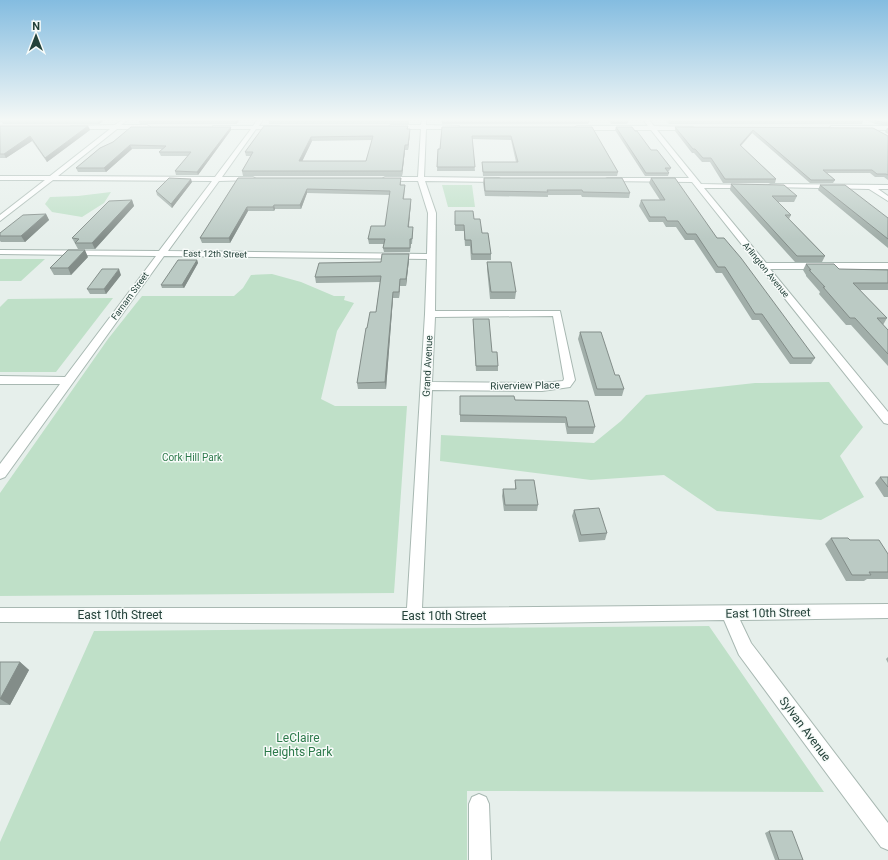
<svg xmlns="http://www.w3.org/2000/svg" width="888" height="860" font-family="Roboto,sans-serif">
	<rect width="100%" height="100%" fill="#e6efeb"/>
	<path fill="#bfe0c8" d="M442,185H472L475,207H448Z
		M111,192L104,203L82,217L52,212L45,204L50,197L78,196Z
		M0,259H45L21,281H0Z
		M272,274L301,282L334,296H345L344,300L354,303L337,331L321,399L335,406H407L394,593L0,596V493L108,339L142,296H234L243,288L251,275Z
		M113,298L56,372H0V307L8,299Z
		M829,382L863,427L840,456L864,497L821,520L717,511L664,475L591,480L440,461L441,435L594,443L621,421L646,395L755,383Z
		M709,626L824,792L467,791V860H0V842L94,631Z"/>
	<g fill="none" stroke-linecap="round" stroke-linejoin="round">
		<g stroke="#a8b8b2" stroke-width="2">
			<path id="minor" d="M123,119H129L121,125H147L150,127L147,129H117L58,176L215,177L251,129H215L213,126H253L258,119H263L259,126H279L282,128L279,130L256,129L222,177H253L256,179L255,180L219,181L168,251L427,254L428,213L418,181H385L382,179L385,177H418L421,129H391L388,127L391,125H421L422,119H426V125L459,126L457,129H426L424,177L499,178L502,180L499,182L425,181L436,213L435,311H560L575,380L570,387L542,391L432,390L422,608L888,604V618L740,620L751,643L888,823V850L881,847L739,655L724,620L475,624L0,622V608H407L425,314L427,259L164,256L5,477L0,479V464L60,384H0V376L65,377L156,256L0,254V250L159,251L212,181L53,180L0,221V215L45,180H0V176H50L110,129H73L71,126L115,125ZM553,316L564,379L563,381L542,383L432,382L435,317Z
				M643,119H648L654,126L693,127L691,130H657L701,184L748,185V187L746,188H704L766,263H888V269H770L888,412V424L884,423L692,182L605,181L604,180L607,178H689L651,130H577L574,128L577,126H648Z
				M831,126H888V130L829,129Z
				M771,184L888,185V189H878L888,196V201L869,189L769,187V185Z
				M479,794L486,797L489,804L491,860H469V804L472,797Z"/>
		</g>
		<use href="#minor" fill="#fff" fill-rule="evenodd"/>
	</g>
	<path fill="#a1aea9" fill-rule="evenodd" d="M0,119H106L99,124H3L2,122H0Z
		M241,119L236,124H140L139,121Z
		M409,119V124H269V121Z
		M442,119L589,122L588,124H442Z
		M607,119H626L628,122L627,124H611Z
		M664,119H859L863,121L862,124H669Z
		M864,119H888V126L875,124Z
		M0,126H88L90,130L47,162L32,141L6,158H0Z
		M264,126L410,129V133L408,150H405L402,176H243L242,171L251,156H246L245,152ZM372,140L366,161H302L312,141Z
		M442,127H592L618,172L617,176H483L482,162H516L511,140L472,139L475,171H437L438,149H440Z
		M616,127L635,131L651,150L671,168L669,171H668L669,173L668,176H645L615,130Z
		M675,127L873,128L888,136V180L884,177H875L870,173H827L835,180L833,183H810L752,133L741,146L776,179L775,183H723L710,162H702L694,153H692L675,131Z
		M887,128H888V134L885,132Z
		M231,130L198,175H176L175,171L188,156H161L159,152L162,149H132L106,172H78L76,168L100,148Z
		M238,178L401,182V185H405L404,199H411L409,227L413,231L412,244H411L410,252H384L383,248L384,244H369L368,239L385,226L390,195L307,193L301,209H275L274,211H248L230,243H202L200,238Z
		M484,178L630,193L629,198L582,197L581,195H548V197L485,196L483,183Z
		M651,178L717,238L815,358L811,364H790L759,320H752L722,273H716L694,240H685L676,227H666L663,222H649L639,206L641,200H660L649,183Z
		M192,182L172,208L157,195L156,191Z
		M731,184L797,196L794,202H778L791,215L789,219L825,256L822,262H795L730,190Z
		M820,185L888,218V248L818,190Z
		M132,200L134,206L95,249H78L72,238Z
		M455,211L474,219L482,233L491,254V260H471L470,246H465L464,231H455Z
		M46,214L49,220L25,242H1L0,241V233Z
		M88,257L71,275H54L50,268Z
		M197,260L198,263L184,288H162L161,285Z
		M409,260L406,286H400L399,298H393L386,389H358L357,383L367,328L376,312L380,282L316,283L315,277L381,262Z
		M487,262L516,292L515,299H490L487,269Z
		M806,264L839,269L888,270V290H859L887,318L883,325L888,330V366L851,325H846L819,294L820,292L806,276V275L803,270Z
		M121,275L106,294H90L87,289Z
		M473,319L492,352L498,366V371H476L473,324Z
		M580,332L615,375L624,389L622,396H595L578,339Z
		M460,396L515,400L588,401L595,427L593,434H567L565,423L460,422Z
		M880,477H888V497H884L875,483Z
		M515,480L538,505L537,511H504L502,496L503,489H515Z
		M574,510L607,533L605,540L579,542L572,516Z
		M831,538L850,540L888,554V579H867L864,581H846L825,544Z
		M888,657V663L886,659Z
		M0,662H20L29,670L10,705H0Z
		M769,831L803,860H775L765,833Z"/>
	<path fill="#838d89" d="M98,119H106L99,124Z
		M238,119H241L236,124V121Z
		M88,126L90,130L47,162L45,158Z
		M231,127V130L198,175L197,172Z
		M410,129V133L408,150V145Z
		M753,130L752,133L738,148L740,145Z
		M30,136L32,141L6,158L4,154Z
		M311,137L312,141L300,166L299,161Z
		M130,145L132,149L106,172L104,168Z
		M405,145V150L402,176V171Z
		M191,179L192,182L172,208L171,204Z
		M307,189V193L301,209L300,205Z
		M411,199V203L408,231V227Z
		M132,200L134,206L95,249L92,243Z
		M274,205L275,209L274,211L273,207Z
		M247,207L248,211L230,243L229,238Z
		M46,214L49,220L25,242L21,236Z
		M85,250L88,257L71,275L68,268Z
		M409,254V260L406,286V279Z
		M197,260L198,263L184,288L182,285Z
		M119,269L121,275L106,294L104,289Z
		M400,279V286L399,298V292Z
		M393,292V298L386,389L385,382Z
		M20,662L29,670L10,705L0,699Z"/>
	<path fill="#bbcac4" stroke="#838d89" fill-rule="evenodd" d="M142,119H238L236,121H139Z
		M270,119H409L408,121H269Z
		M442,119H587L589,122H442Z
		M610,119H626L628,122H612Z
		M668,119H859L863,121H670Z
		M872,119H888V123L877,121Z
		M0,126H88L45,158L30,136L4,154H0Z
		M264,126H408L407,129H410L408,145H405L402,171H242L253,152H245ZM373,136L366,161H299L311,137Z
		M131,127H231L197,172L175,171L191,152H159L166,146L130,145L104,168H76L100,148L113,142Z
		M442,127H592L618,172H483L482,162H518L511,136H472L475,167H437L438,149H440Z
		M616,127H632L635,131H637L651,150H657L671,168H665L669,173H646Z
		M675,127L873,128L888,136V175L886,174H877L872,170H823L835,180H811L753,130L740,145L776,179H725L711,158H703L695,149H693Z
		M169,178L191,179L171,204L156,191Z
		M238,178H401L400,185H405L403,199H411L408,227H413L412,239H410V248H383L385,239H368L371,226H385L390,191L307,189L300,205H274L273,207H247L229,238H200Z
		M484,178H622L630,193L583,192L582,190H547L548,192L485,191Z
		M651,178H675L717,238H724L741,258L815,358H793L762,314H755L725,267H718L696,234H687L678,221H667L665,217H650L641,200H665Z
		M731,184L784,185L797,196H772L791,215H785L825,256H797Z
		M820,185H845L888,218V239Z
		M132,200L92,243H75L79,239L72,238L109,201Z
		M455,211H473L474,219H480L482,233H488L491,254H472L471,240H465L464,225H455Z
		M46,214L21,236H0V233L23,215Z
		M68,250H85L68,268H50Z
		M382,254H409L406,279H400L399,292H393L385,382L357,383L366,328H367L370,312H376L381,276L315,277L319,263L381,262Z
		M178,260H197L182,285H161Z
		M487,262H511L516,292H491Z
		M806,264H834L839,269L888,270V283H853L887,318H877L888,330V354L855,318H850L823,287H825L809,270H811Z
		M102,269H119L104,289H87Z
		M473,319H489L492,352H497L498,366H476Z
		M580,332H601L615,375H619L624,389H597Z
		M460,396H514L515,400L588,401L595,427H568L566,417L460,415Z
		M880,477H888V487Z
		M515,480H534L538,505H505L503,489H516Z
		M599,508L607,533L581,535L574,510Z
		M831,538H848L850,540H879L888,554V572H869L871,575H852Z
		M0,662H20L0,699Z
		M769,831H792L803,860H779Z"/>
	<linearGradient id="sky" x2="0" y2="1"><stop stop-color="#84bce0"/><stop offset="0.5" stop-color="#f4f8f6"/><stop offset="1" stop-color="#f4f8f6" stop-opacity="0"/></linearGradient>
	<rect width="888" height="239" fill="url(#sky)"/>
	<g text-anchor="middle" stroke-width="3" stroke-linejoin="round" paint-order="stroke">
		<g font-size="9" fill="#24423a" stroke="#f7fbf9">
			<text transform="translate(215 254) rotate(1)" y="3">East 12th Street</text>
			<text transform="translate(766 270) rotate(51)" y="3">Arlington Avenue</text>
			<text transform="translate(130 296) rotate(-54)" y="3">Farnam Street</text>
		</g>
		<g font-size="10" fill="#24423a" stroke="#f7fbf9">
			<text transform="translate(427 366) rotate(-87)" y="4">Grand Avenue</text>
			<text transform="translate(525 385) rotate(-1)" y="4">Riverview Place</text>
		</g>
		<g font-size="10" fill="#2d7a4b" stroke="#f7fbf9">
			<text x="192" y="461">Cork Hill Park</text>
		</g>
		<g font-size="12" fill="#24423a" stroke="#f7fbf9">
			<text transform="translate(768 613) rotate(-1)" y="4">East 10th Street</text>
			<text x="120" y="619">East 10th Street</text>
			<text x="444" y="620">East 10th Street</text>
			<text transform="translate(805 729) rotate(53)" y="4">Sylvan Avenue</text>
		</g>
		<g font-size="12" fill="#2d7a4b" stroke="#f7fbf9">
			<text x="298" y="742">LeClaire<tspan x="298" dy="14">Heights Park</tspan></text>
		</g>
	</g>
	<g transform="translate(36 36)" stroke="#f7fbf9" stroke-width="3" paint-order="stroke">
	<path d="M0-3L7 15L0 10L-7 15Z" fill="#24423a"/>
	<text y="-6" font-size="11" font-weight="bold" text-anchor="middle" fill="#24423a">N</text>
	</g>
</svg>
